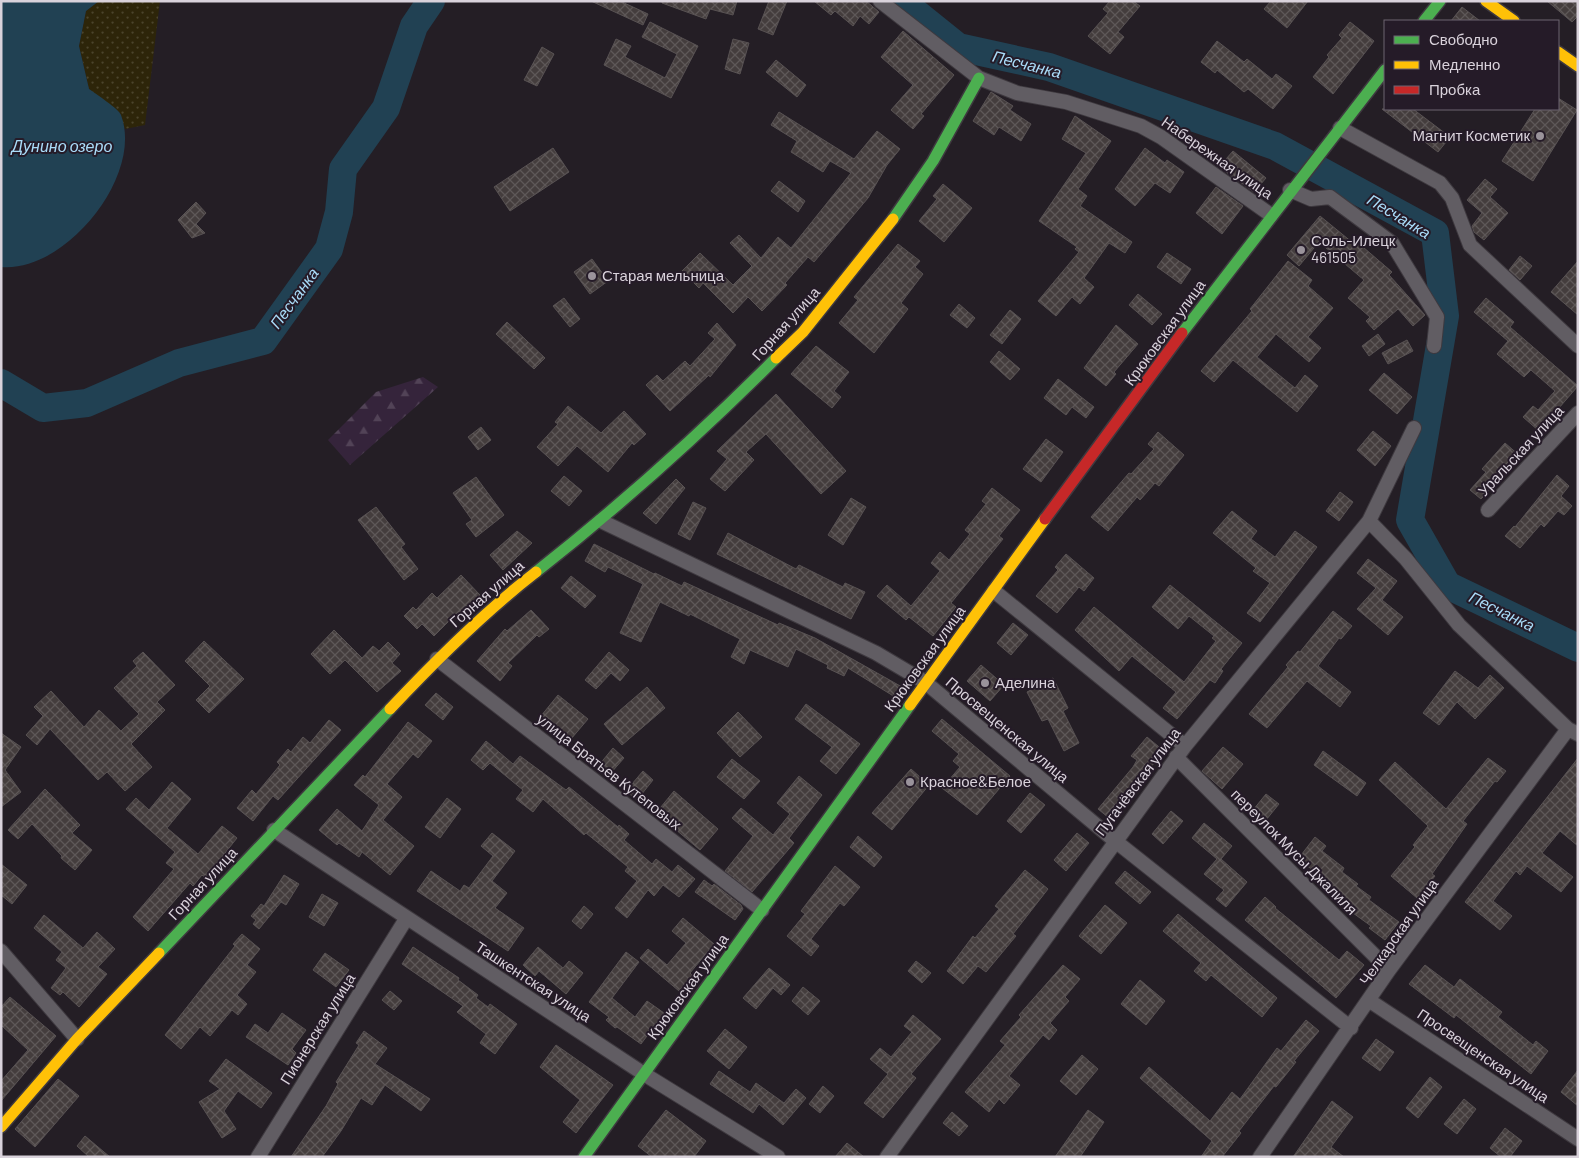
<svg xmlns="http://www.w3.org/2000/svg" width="1579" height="1158" font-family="Barlow,sans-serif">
	<defs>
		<pattern id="forest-firs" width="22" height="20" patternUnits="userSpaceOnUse" patternTransform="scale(1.25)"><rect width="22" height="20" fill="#35243b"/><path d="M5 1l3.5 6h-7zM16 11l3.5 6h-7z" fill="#524357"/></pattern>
		<pattern id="sand-dots" width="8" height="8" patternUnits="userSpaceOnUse" patternTransform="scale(1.25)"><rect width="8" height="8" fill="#2d2509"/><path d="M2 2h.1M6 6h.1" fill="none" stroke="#4b442c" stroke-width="1.8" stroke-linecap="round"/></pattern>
		<pattern id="building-cross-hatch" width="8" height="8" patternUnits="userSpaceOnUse" patternTransform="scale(1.25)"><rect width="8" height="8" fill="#443d3d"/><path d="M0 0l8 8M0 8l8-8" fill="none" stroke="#5e5858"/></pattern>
	</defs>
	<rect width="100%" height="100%" fill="#241e25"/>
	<path fill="url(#forest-firs)" d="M423,377L438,387L350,465L328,440L376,392Z"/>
	<path fill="url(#sand-dots)" d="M99,1H160L145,125L125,129L120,113L89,89L79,46L86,11Z"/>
	<path fill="#214153" d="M1,1H99L86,11L79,46L89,89C96,94 119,109 121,115C144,176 65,273 1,267Z"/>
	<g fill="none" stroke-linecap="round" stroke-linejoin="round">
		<path stroke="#214153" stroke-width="28" d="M901,1L958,47L1049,67L1275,146L1435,233L1445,316L1410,520L1447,585L1578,648
			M1,383L43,408L87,403L179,363L263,341L329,249L339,212L343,169L386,108L414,26L431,1"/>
	</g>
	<path fill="url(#building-cross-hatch)" stroke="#585253" d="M591,1H620L648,14L643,25Z
		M662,1H737L733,15L710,9L706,19L662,3Z
		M769,1H787L773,35L758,29Z
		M814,1H866L879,12L869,24L860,16L853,26L835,11L831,15Z
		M1110,1H1133L1140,6L1118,32L1124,37L1110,54L1088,36L1108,13L1103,9Z
		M1271,1H1308L1287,28L1264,9Z
		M1547,1H1578V16L1572,22Z
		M1462,7L1480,21H1451Z
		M650,22L698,46L671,98L604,65L616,39L631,46L625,57L665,78L677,54L642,37Z
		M1350,22L1374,41L1333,94L1313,77L1329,57L1327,55L1342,38L1339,35Z
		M903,31L954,75L921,114L924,116L913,129L891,110L913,85L881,57Z
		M733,39L749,43L740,74L725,69Z
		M1217,41L1244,62L1247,59L1272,79L1276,74L1292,86L1273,109L1248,89L1244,92L1217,70L1215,73L1201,62Z
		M542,47L554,54L537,86L524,80Z
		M776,60L806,85L797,97L766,72Z
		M991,92L1013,106L1010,110L1031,124L1021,141L999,127L994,135L973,121Z
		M1558,98L1577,110L1533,181L1502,161L1535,109H1558Z
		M1382,109H1413L1450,137L1438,152Z
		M779,112L854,159L877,131L900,149L887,165L868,198L814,262L808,257L785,283L787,285L762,311L748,297L733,313L703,283L699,288L682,271L700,253L733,285L752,266L730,243L739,235L761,258L778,237L791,248L851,173L830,161L823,172L791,152L797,141L771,125Z
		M1075,116L1111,141L1078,189L1087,196L1080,206L1132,242L1125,253L1109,243L1084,278L1094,287L1080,304L1072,297L1056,316L1038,301L1079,252L1075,249L1077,247L1039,221L1086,153L1062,139Z
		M553,148L569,172L510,211L494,187Z
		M1145,148L1165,163L1167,160L1184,172L1170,193L1155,183L1135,206L1115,189Z
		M1233,151L1266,178L1254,192L1219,167Z
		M1485,179L1497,189L1490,197L1508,213L1484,240L1474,232L1472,226L1482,213L1467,200Z
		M779,181L805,201L798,212L771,191Z
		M943,184L972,208L944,242L919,221L937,199L933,196Z
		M1216,187L1243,206L1222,234L1196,213Z
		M196,202L206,213L196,224L205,233L192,238L178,220Z
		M1320,216L1353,243L1356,241L1392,272L1389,275L1425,315L1413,326L1398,309L1374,330L1366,321L1370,317L1348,298L1364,280L1331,252L1319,242L1299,266L1287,255Z
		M898,244L920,261L915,267L923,274L901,303L908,309L874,353L839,323L858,300L854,297Z
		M1167,253L1191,269L1181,284L1157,267Z
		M1520,256L1532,266L1520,280L1509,270Z
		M592,259L608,281L590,294L574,272Z
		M1288,261L1312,280L1308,286L1333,308L1308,337L1321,348L1309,362L1276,334L1257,357L1295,388L1305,375L1318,386L1297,412L1233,360L1214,382L1201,371L1252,311L1250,309Z
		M1578,261V315L1551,292Z
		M1138,294L1162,314L1152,325L1129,305Z
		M564,298L580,319L570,327L553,306Z
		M1486,298L1514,322L1510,327L1578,386L1539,431L1523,417L1533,406L1538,410L1555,391L1531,370L1524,377L1497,354L1508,341L1474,312Z
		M959,304L975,318L967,328L950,315Z
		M1010,310L1021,319L1002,344L990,335Z
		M507,322L545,358L534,369L496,334Z
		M717,323L736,345L710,377L709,375L670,411L646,385L657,375L663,381L685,361L690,366L715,339L708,333Z
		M1116,325L1138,344L1114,372L1116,374L1106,386L1084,368Z
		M1378,334L1385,344L1369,356L1362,346Z
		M1407,340L1413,351L1388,364L1382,353Z
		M816,346L849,372L834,391L841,397L832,408L791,374Z
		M999,351L1020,369L1010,380L990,362Z
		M1384,373L1412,397L1397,414L1369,390Z
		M1058,379L1094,407L1086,418L1072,407L1066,415L1044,398Z
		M776,394L846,471L821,494L766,434L746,452L754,460L725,491L710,479L727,459L717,451Z
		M568,406L601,433L624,411L646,434L634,445L632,443L608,472L577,446L558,466L537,447L558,424L555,422Z
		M481,427L491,440L478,450L468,437Z
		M1373,431L1391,446L1375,466L1357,450Z
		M1158,432L1184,455L1159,486L1155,483L1140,500L1137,497L1108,531L1091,517L1129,473L1131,474L1154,449L1148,444Z
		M1046,439L1063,452L1041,482L1023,469Z
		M1505,443L1520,456L1481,499L1470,490L1486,472L1482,469Z
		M1557,475L1569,486L1561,496L1572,506L1564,515L1558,511L1544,527L1541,524L1520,548L1505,536L1514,526L1515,527Z
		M564,476L582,491L569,506L551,491Z
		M476,477L504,515L476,537L466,524L472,520L453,493Z
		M676,479L685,488L656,524L643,513Z
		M992,488L1020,510L999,536L1003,539L951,603L956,607L933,636L909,617L906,620L877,596L887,585L911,606L940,571L931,563L940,552L949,560L970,534L965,530L986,504L982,501Z
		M1340,492L1353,502L1339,521L1326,511Z
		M851,498L866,507L843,545L828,535Z
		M693,502L706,508L690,540L678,534Z
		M376,507L405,544L401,547L418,569L404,580L358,520Z
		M1232,511L1257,531L1251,539L1275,557L1295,531L1317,547L1260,622L1247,613L1270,583L1253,571L1256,568L1213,533Z
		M517,531L532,543L503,570L490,555Z
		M728,533L796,569L799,565L843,587L845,583L865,592L851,619L717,554Z
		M594,544L654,574L655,573L682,586L684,582L778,625L779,623L815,638L902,687L895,697L848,668L844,676L827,668L828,665L796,649L788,667L750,650L744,664L731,657L740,639L690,614L689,616L660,602L641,642L620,633L643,584L608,567L605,572L585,561Z
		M1066,554L1094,578L1084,591L1079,587L1057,613L1036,596L1058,570L1055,567Z
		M1368,559L1397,581L1382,600L1403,617L1388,635L1357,609L1376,588L1357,573Z
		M461,575L480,595L459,615L457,613L434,636L422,624L417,629L404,616L413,607L416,610L432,593L437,598Z
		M571,576L596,596L585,608L561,588Z
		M1170,585L1242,643L1221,669L1223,671L1215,683L1210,680L1177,719L1163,708L1176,692L1132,656L1119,671L1075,630L1094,607L1184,682L1216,641L1212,638L1214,636L1189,616L1178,629L1152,607Z
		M531,610L549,629L539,637L537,635L508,663L512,666L500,681L477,661L505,629L507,631Z
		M1333,611L1352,626L1341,639L1339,638L1318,666L1351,692L1340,707L1307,681L1267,728L1249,714L1288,667L1286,665L1298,651L1300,652Z
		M1013,623L1028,635L1011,655L997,643Z
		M334,630L362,658L373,646L379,651L388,642L400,654L392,663L401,671L377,692L345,660L330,674L311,654Z
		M204,641L244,679L209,713L196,700L210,686L185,661Z
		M143,652L175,685L157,702L165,710L131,744L152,767L125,791L107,772L98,780L50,729L37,745L26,735L43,716L34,707L51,691L84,727L99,710L121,731L139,714L114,688L137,666L133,661Z
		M609,652L629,670L620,681L611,673L596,689L585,680Z
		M981,665L1004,685L990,701L967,681Z
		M1455,671L1478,688L1490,675L1504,688L1475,719L1457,702L1439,725L1423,713Z
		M1053,678L1068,708L1063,711L1079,743L1064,751L1048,719L1042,721L1027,692Z
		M647,687L665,708L622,745L604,724Z
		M436,693L453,707L443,720L425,705Z
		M558,695L588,719L571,739L541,716Z
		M806,704L860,744L836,774L820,761L832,747L795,719Z
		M738,712L762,737L740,757L717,733Z
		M942,719L1010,776L977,815L942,788L960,767L953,761L959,754L932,731Z
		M329,720L341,730L278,800L273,796L253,821L237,808L252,790L256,794L280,765L277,762L288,749L291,752L303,737L310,743Z
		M408,722L432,741L418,758L413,754L387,784L402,797L383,820L414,846L390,875L362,852L359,857L339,843L337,845L319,830L337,809L362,831L379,805L354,785L363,775L365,777Z
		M1,733L21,747L5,770L21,792L1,807Z
		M1147,737L1164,751L1109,818L1098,809L1133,767L1137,760L1131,756Z
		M486,741L513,764L520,756L566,790L569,787L618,827L619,825L629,834L624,840L652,864L656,859L672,872L678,865L695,879L679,897L663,885L654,896L648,890L627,918L615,908L637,881L625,871L628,867L586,833L584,835L543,799L533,812L516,799L523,790L490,763L483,770L471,760Z
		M1223,747L1243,764L1222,789L1202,771Z
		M613,748L624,758L610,774L599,765Z
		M1323,751L1366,783L1357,796L1314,765Z
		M1488,758L1506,771L1497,782L1495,781L1463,821L1467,824L1432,874L1435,876L1417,898L1391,876L1415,847L1413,845L1428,826L1379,780L1395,762L1446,809Z
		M1578,758V846L1560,831L1542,853L1573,877L1561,892L1527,866L1520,875L1516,871L1493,901L1512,916L1500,930L1465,902Z
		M732,759L760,781L744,799L717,777Z
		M911,769L929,785L892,830L872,813Z
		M643,771L653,780L637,800L626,791Z
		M799,776L822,795L789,838L794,843L752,892L725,871L753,836L732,818L741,808L773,835L790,814L777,803Z
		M172,782L191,799L167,828L198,854L222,826L237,838L205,878L202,875L193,886L190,883L148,931L133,917L174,869L166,863L175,852L126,809L136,798L149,810Z
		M45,789L80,825L72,833L92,850L75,870L61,858L62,856L32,824L18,839L8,830Z
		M674,791L718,829L700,850L656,813Z
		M1030,793L1045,805L1021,833L1007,821Z
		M1266,794L1279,804L1262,825L1249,815Z
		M447,798L461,809L440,838L425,827Z
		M1171,811L1183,821L1163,844L1152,834Z
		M1204,823L1232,846L1221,859L1247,882L1226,907L1216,899L1224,890L1204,874L1217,859L1192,838Z
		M492,833L515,851L492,881L507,893L495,908L524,928L508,951L417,891L431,871L460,891L464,885L469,888L493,856L481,846Z
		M1077,833L1089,843L1066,871L1054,860Z
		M858,836L882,857L874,867L850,847Z
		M1315,837L1326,846L1322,851L1344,868L1342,872L1358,884L1356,886L1371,897L1369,900L1399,922L1385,940L1369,928L1371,926L1331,897L1334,893L1315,878L1318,874L1298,859Z
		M1,864L27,885L12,904L1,895Z
		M835,866L860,887L844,906L840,903L811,939L819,946L811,956L787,936L805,914L801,911Z
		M1025,870L1048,889L1013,934L1016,936L986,972L978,966L963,984L947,971L973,936L975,938L999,909L995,906Z
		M1125,871L1151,892L1140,904L1115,883Z
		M284,875L299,884L286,905L281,902L259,929L253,924L256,920L251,916L261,904L264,906Z
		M704,880L712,886L714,884L741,905L743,909L735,920L695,892Z
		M322,894L338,903L324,926L309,917Z
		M1265,897L1276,907L1275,908L1339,960L1347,951L1364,965L1336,998L1245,920Z
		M1105,905L1127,923L1101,954L1079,936Z
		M584,906L593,914L581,929L572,921Z
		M1178,914L1277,998L1262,1017L1211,975L1206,981L1194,971L1201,963L1163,931Z
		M44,915L83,948L97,932L115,949L98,967L107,974L79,1007L63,992L60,995L51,988L66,968L56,960L62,952L34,928Z
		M683,918L714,944L690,973L692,975L679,991L640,958L648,949L667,965L686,943L672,931Z
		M242,934L260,949L247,965L256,972L237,995L247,1004L238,1015L232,1010L210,1036L200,1027L181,1049L165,1035L235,946L233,944Z
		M413,947L459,978L458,980L478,995L476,998L488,1007L490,1004L517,1024L495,1054L480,1043L486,1034L457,1012L463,1006L402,964Z
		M538,947L563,968L569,961L583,973L566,994L539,971L535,976L523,965Z
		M626,952L639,962L612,998L635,1017L647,1001L664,1013L641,1044L617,1027L615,1028L606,1020L609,1017L589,1002Z
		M325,953L349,970L336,987L313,970Z
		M916,961L931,973L922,983L908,971Z
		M1063,965L1080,979L1065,997L1069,1001L1050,1023L1057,1030L1049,1040L1043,1035L1009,1076L1020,1085L1004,1104L999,1099L989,1112L965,1092L1005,1045L1000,1041L1021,1017L1019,1015Z
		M1425,965L1454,987L1460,979L1502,1012L1498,1017L1533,1045L1536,1041L1548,1051L1531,1074L1456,1015L1454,1018L1409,984Z
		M769,968L790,985L781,995L773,988L756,1009L743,998Z
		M1140,980L1165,1001L1146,1025L1121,1004Z
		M803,987L820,1001L808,1015L792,1001Z
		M390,991L402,1001L394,1010L382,1000Z
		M10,997L56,1036L1,1101V1081L28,1050L1,1025V1007Z
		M282,1013L306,1030L292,1049L296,1053L288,1065L246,1037L255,1024L268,1033Z
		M913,1015L941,1039L911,1074L916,1078L883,1118L864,1103L888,1074L870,1059L880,1048L891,1057L912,1032L904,1026Z
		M1306,1020L1319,1031L1294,1061L1296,1062L1276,1087L1274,1086L1239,1131L1241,1133L1222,1157H1201L1212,1141L1140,1078L1149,1067L1210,1121L1232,1092L1240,1099L1277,1048L1281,1051Z
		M725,1029L747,1047L729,1069L707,1051Z
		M364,1031L387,1048L375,1064L430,1099L421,1111L385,1085L372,1105L361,1098L341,1131L322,1157H291L326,1106L338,1084L336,1082L359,1045L356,1043Z
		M1376,1039L1394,1052L1380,1071L1362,1058Z
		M556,1045L613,1085L576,1133L563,1122L580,1100L540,1067Z
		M1082,1055L1098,1069L1076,1095L1060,1081Z
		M226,1059L272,1093L261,1108L238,1091L224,1111L236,1129L222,1138L199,1102L220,1089L209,1081Z
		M1578,1070V1106L1561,1092Z
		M719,1071L750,1092L756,1083L784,1103L796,1089L806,1098L783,1125L759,1104L753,1113L710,1084Z
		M1430,1077L1442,1087L1418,1118L1406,1108Z
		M58,1079L79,1096L35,1147L15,1129Z
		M823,1086L834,1096L820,1113L809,1104Z
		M1464,1099L1476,1109L1457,1134L1444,1124Z
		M1332,1101L1353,1117L1331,1147L1344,1157H1293Z
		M666,1110L706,1141L694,1157H652L638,1146Z
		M1088,1110L1104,1122L1080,1157H1055Z
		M952,1112L968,1126L959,1136L943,1123Z
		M1505,1128L1522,1141L1510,1157H1501L1490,1148Z
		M85,1136L110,1157H89L77,1146Z
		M847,1143L864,1157H835Z"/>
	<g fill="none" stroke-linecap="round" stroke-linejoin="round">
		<g stroke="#3e393f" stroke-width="16">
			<path id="street" d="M880,1L979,78L1017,93L1066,102L1141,126L1161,137L1271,215
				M1340,128L1440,183L1452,198L1470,245L1578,346
				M1290,190L1311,199L1330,197L1392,243L1437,317L1434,346
				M1488,510L1578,413
				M601,521L876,653L925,682L1114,840L1351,1028
				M1369,521L1406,559L1459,625L1568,729L1578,734
				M994,591L1185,746
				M437,659L762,910
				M1176,757L1389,970
				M274,830L644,1074L778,1157
				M1,951L77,1039
				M1370,1001L1578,1139
				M258,1157L406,919
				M887,1157L1185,746L1369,521L1414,428
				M1260,1157L1389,970L1568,729"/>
		</g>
		<g stroke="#3e393f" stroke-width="14">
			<path id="fast" d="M1424,21L1440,1
				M893,219L933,161L979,78
				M1182,333L1385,70
				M536,572C621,505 700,434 776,358
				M159,953L390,709
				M584,1157L910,705"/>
		</g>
		<g stroke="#3e393f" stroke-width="14">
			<path id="slow" d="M1486,1L1514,21
				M1558,52L1578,66
				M776,358L803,332L893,219
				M910,705L1045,519
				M390,709C436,660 483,613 536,572
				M1,1127L77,1039L159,953"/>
		</g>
		<g stroke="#3e393f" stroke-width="14">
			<path id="jam" d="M1045,519L1182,333"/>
		</g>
		<use href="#street" stroke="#615d63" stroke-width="14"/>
		<use href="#fast" stroke="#4caf50" stroke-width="11"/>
		<use href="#slow" stroke="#ffc107" stroke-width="11"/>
		<use href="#jam" stroke="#c62828" stroke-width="11"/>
	</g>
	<g fill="#9a939b" stroke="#251b28" stroke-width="2">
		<circle cx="1540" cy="136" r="5"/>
		<circle cx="1301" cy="250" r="5"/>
		<circle cx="592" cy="276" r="5"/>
		<circle cx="985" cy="683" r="5"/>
		<circle cx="910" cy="782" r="5"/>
	</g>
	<g text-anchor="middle" stroke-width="4" stroke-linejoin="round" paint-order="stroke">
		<g font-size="15" fill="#d9d2db" stroke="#251b28" text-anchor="start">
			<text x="1530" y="141" text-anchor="end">Магнит Косметик</text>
			<text x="1311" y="246">Соль-Илецк<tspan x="1311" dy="17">461505</tspan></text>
			<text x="602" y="281">Старая мельница</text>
			<text x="995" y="688">Аделина</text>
			<text x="920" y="787">Красное&amp;Белое</text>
		</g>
		<g font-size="15" fill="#d9d2db" stroke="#251b28">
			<text transform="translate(1217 158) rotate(35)" y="5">Набережная улица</text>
			<text transform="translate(786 324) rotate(-48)" y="5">Горная улица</text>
			<text transform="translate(1165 333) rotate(-54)" y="5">Крюковская улица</text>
			<text transform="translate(1521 451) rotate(-47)" y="5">Уральская улица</text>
			<text transform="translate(487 594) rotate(-41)" y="5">Горная улица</text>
			<text transform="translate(925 659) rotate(-54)" y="5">Крюковская улица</text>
			<text transform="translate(1007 730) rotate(40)" y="5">Просвещенская улица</text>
			<text transform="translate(609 772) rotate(38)" y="5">улица Братьев Кутеповых</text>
			<text transform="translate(1138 782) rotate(-53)" y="5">Пугачёвская улица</text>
			<text transform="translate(1294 852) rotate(45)" y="5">переулок Мусы Джалиля</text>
			<text transform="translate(203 884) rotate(-47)" y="5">Горная улица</text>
			<text transform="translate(1399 932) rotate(-55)" y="5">Челкарская улица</text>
			<text transform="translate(533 982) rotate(33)" y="5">Ташкентская улица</text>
			<text transform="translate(688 987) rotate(-54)" y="5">Крюковская улица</text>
			<text transform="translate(318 1029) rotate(-58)" y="5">Пионерская улица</text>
			<text transform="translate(1483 1056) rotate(34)" y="5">Просвещенская улица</text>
		</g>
		<g font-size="16" font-style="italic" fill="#a9dbf8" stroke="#251b28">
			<text transform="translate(1027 64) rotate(14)" y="6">Песчанка</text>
			<text x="62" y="152">Дунино озеро</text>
			<text transform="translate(1399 216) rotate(31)" y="6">Песчанка</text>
			<text transform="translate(294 298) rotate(-54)" y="6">Песчанка</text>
			<text transform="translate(1502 611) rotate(26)" y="6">Песчанка</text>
		</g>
	</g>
	<rect width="1579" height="1158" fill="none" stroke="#d9d2db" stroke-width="5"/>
	<rect x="1384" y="20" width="175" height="90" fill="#251b28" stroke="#6d6470"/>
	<rect x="1394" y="36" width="25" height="8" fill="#4caf50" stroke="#6d6470"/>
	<text x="1429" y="45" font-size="15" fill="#d9d2db">Свободно</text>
	<rect x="1394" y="61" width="25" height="8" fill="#ffc107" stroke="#6d6470"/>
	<text x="1429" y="70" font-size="15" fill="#d9d2db">Медленно</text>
	<rect x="1394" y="86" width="25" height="8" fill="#c62828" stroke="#6d6470"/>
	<text x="1429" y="95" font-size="15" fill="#d9d2db">Пробка</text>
</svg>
